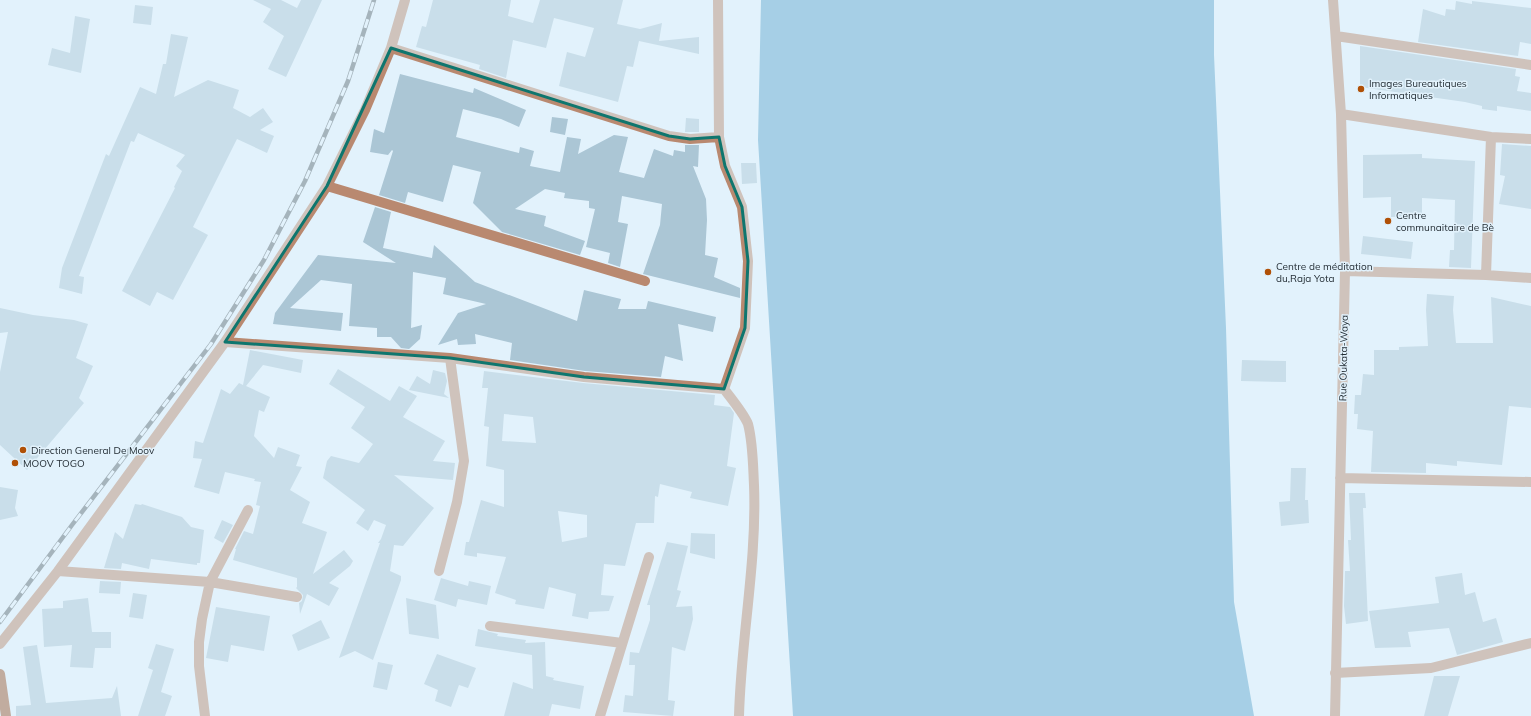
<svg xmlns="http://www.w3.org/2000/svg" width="1531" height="716" font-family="Mulish,sans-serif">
	<rect width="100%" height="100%" fill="#e2f2fc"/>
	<path fill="#5da5cc" d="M761,0H1214V55L1226,328L1234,602L1254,716H793L758,140Z"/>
	<path fill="#abc6d5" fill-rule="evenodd" d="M253,0H281L297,8L301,0H322L286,77L268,69L284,36L263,22L271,9Z
		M433,0H511L508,16L533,23L540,0H623L617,24L640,29L662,23L659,41L699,37V54L639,41L633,67L627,66L618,102L559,86L567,52L585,57L594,28L554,18L546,48L513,40L506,78L479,69L480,65L416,47L422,26L426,27Z
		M1456,1L1472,4V1L1531,8V44L1520,42L1518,56L1418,42L1423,9L1445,16L1446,9L1455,10Z
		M135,5L153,7L151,25L133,23Z
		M75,16L90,19L81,73L48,65L52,48L70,53Z
		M171,34L188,37L174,97L208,80L239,90L233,108L250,117L263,108L273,122L260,130L274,136L267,153L237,139L193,227L208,235L173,300L157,292L150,306L122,291L175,188L174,187L182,171L176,166L185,155L138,133L134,142L131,141L79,276L84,277L82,294L59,288L62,268L106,154L109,156L140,87L156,94L163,64H166Z
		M1360,46L1516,69L1515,76L1520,77L1517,91L1531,93V111L1497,106V111L1482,109V106L1465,102L1360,87Z
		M400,74L473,93L474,88L526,110L519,127L501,119L463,109L456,137L519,153L520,147L534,151L530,166L560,172L567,137L581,139L578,154L614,135L628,137L619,172L644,178L654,149L673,156L674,150L685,152V145H699L698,167L693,166L706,199L707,220L705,255L718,258L714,277L740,288V298L643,274L660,225L662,204L622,196L618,222L628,224L620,267L608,263L610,253L586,247L595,209L589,208V201L564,198L565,193L545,189L515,209L546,216L544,226L585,241L580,255L502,232L473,203L481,172L453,165L443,202L408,192L405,203L379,195L393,151L392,150L388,155L370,152L374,129L384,133Z
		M552,117L568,119L565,135L550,132Z
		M686,118L699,119V132H685Z
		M1502,144L1531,146V209L1499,204L1505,176L1500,175Z
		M1422,154V158L1475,161L1471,268L1449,267L1450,250H1454L1455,200L1422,198V216L1391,217V197L1363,198V155Z
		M741,163H756L757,183L742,184Z
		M375,207L391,212L383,248L432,258L434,245L475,282L577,321L584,290L621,299L618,309H646L648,301L716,317L713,332L678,324L683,361L665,356L661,377L585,371L510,360L512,343L475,334L476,344L458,345L457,339L438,345L458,313L486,304L443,294L446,278L413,272L411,328L422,325L420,339L409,349L401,348L391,337H377V328L349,326L352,284L321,280L290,308L343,313L341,331L273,324L275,313L318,255L396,263L363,242Z
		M1363,236L1413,242L1411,259L1361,254Z
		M1427,294L1454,296L1453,310L1456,343H1493L1491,297L1531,306V408L1509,406L1502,465L1457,461V466L1426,463V473L1371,472L1373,431L1357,429L1358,414H1354L1355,395H1361L1363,374L1374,375V350H1399V347L1428,346L1426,310Z
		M0,308L33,315L74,320L88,324L76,358L93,366L79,398L84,403L27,470L0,445V372L8,332L0,333Z
		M250,350L303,360L301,373L263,365L246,386L270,397L264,412L259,410L254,436L274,458L278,447L300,455L296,466L302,467L290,490L310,502L302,523L327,532L313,574L344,550L353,561L350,566L329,583L339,588L329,606L307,594L300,614L299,603L302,601L303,595L296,588L297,587V578L233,560L236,549H235L244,531L253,534L260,506L256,505L261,482L254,481L255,479L225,472L219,494L194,487L202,459L193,458L195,441L203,443L221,389L230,394L239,383L243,385Z
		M1242,360L1286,361V382L1241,381Z
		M338,369L390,401L399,386L417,396L403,417L445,441L433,461L455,463L453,480L394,475L434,508L403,546L394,545L390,571L401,576V580L373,660L355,651L339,658L380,543H378L381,539L386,525L374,520L368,531L356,523L365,510L323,478L327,461L331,456L359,463L373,444L351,428L365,407L329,384Z
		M433,370L445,373L447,381L444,394L449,398L409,390L417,376L430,384Z
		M484,371L583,383L715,395L714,405L730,407L734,413L727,466L736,468L728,506L690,498L692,492L660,484L658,497L655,496L654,523H636L625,566L604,564L601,595L614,596L609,611L589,612L588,619L572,616L576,594L549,587L544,609L515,604L516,600L495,593L506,557L477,553V557L464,555L466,542H469L481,500L504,507V470L486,466L489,427L484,426L488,388H482ZM504,414L533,417L536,443L502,441ZM558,511L587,515V537L562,542Z
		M1291,468H1306L1305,500H1308L1309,523L1281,526L1279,502L1290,501Z
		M0,487L18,490L15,508L18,516L0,520Z
		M1349,493H1365L1366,508H1363L1368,621L1346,624L1344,606L1345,571H1350L1348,540H1351Z
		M135,504L141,505L142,504L182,517L191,527L204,530L200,563H197V565L151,559L149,569L122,563L121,569L104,568L115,532L123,539Z
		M222,520L233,525L223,543L214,538Z
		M691,533L715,534V559L690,553Z
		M667,542L688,546L677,590L681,591L676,607L692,606L693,619L685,651L672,647L668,700L675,701L673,716L623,712L625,695L633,696L635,665H629L630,652L639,653L650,620V605H647Z
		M1462,573L1465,595L1475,592L1483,622L1496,618L1503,642L1457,655L1449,628L1408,632L1411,647L1375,648L1369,611L1439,603L1435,577Z
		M441,578L468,586L469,581L491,586L487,605L458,599L456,607L434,600Z
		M100,581L121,582L120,594L99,593Z
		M133,593L147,595L143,619L129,617Z
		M88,598L92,632H111V648H95L93,668L70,667L72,645L44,647L42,609L63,608V601Z
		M406,598L436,605L439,639L409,634Z
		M216,607L270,616L264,651L231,645L228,662L206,658Z
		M321,620L330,638L298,651L292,635Z
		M478,629L498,634L497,636L526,640L525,643L545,642L546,676L554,678L553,680L584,686L580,709L552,704L549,716H504L513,682L533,689L532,655L475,646Z
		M156,644L174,649L161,692L172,696L165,716H138L153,670L148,668Z
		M37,645L46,703L112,698L117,686L121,716H16V706L31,705L23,647Z
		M437,654L476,668L468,688L459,685L451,707L435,701L438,690L424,684Z
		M378,662L393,665L387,690L373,687Z
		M1434,676H1460L1448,716H1424Z"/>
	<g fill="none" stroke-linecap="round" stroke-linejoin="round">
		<path stroke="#b98970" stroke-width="10" d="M718,0L719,137L725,166L742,207L748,261L745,328L724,389C731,398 744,414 748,424C753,443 753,466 754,485C757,562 741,638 739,716
			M1333,0L1341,114L1345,271L1335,716
			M1336,36L1531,65
			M391,48L669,136L690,139L719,137
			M1341,114L1491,137L1531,139
			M327,186L645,281
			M1345,271L1486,275L1531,278
			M1486,275L1491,137
			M225,342L450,358L584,377L724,389
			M1340,478L1531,482
			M58,571L210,582L297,597
			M439,571L457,502L464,461L450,358
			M490,626L622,643
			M0,644L58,571L225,342L327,186L365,110L391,48L405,0
			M1335,673L1431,668L1531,643
			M205,716L199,666V642L202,619L210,582L248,510
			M600,716L649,557"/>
		<path stroke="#9a5730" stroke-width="10" d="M0,674L6,716"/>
		<g stroke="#5c6870" stroke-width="4.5">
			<path id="rail" d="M0,622L72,525L211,344L264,260L305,181L348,81L374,0"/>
		</g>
		<use href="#rail" stroke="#e2f2fc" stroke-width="3" stroke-dasharray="9" stroke-linecap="butt"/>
	</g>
	<path d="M0 0H1531V716H0ZM391,48L669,136L690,139L719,137L725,166L742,207L748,261L745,328L724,389L584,377L450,358L225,342L327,186Z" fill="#e2f2fc" fill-opacity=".55" fill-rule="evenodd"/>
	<path fill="none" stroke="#0f766e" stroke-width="3" stroke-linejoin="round" d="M391,48L669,136L690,139L719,137L725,166L742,207L748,261L745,328L724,389L584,377L450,358L225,342L327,186Z"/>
	<g fill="#b05006" stroke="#e2f2fc" stroke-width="1.5">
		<circle cx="1361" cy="89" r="4"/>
		<circle cx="1388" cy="221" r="4"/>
		<circle cx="1268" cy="272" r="4"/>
		<circle cx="23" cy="450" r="4"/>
		<circle cx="15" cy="463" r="4"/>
	</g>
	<g text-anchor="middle" stroke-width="3" stroke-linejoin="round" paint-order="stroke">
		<g font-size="10" fill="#232d34" stroke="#e2f2fc" text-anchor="start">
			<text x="1369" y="87">Images Bureautiques<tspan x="1369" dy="12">Informatiques</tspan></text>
			<text x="1396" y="219">Centre<tspan x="1396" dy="12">communaitaire de Bè</tspan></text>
			<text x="1276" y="270">Centre de méditation<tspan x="1276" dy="12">du,Raja Yota</tspan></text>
			<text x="31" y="454">Direction General De Moov</text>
			<text x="23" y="467">MOOV TOGO</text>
		</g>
		<g font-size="10" fill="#232d34" stroke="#e2f2fc">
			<text transform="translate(1343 358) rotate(-89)" y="4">Rue Oukata-Waya</text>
		</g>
	</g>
</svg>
